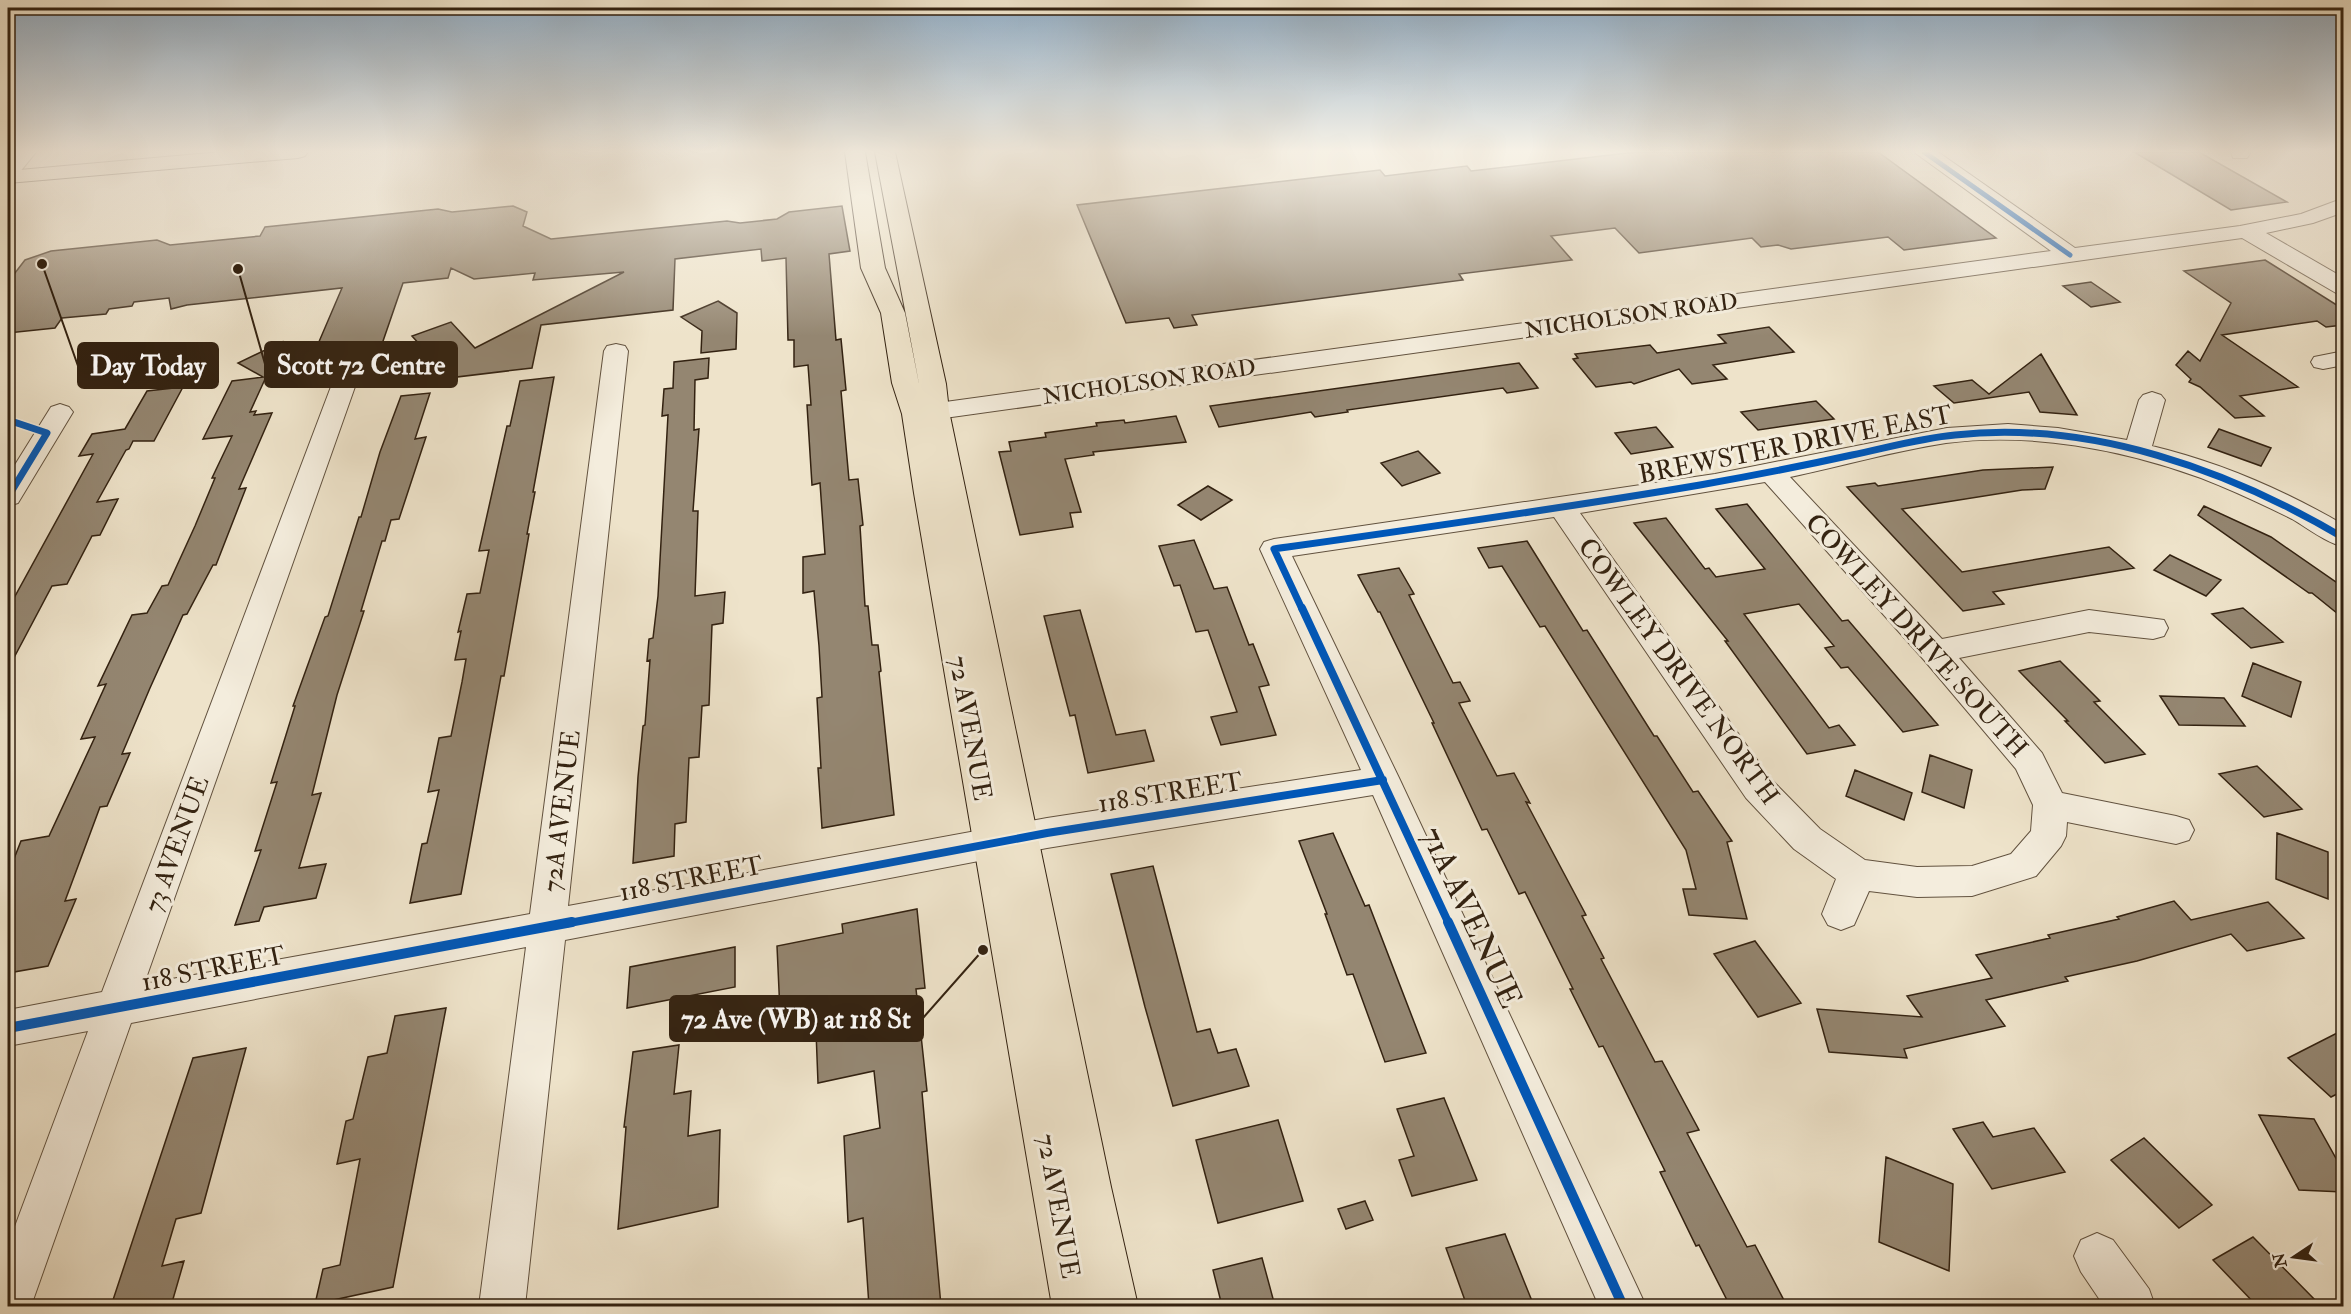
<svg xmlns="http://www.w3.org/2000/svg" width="2351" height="1314" font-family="'IM FELL Double Pica',serif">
	<rect width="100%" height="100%" fill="#eee3ca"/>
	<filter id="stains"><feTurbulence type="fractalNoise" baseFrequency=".00333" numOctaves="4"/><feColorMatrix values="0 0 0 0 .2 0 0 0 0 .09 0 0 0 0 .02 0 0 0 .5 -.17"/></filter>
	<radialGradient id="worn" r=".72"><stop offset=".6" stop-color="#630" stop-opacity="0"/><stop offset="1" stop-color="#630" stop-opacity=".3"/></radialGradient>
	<path fill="#948671" stroke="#321" stroke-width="1.5" d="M1636,152H1878L1996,238L1904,250L1888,237L1791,249L1778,245L1761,247L1752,238L1639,253L1615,228L1551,236L1572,260L1459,274L1463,280L1192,315L1197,325L1174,328L1169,318L1126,323L1077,205L1380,170L1385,176L1467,166L1471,171Z
		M2134,152H2199L2287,202L2231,210Z
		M513,206L527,212L523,226L551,239L727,221L740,223L777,219L789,212L842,206L850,251L829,254L836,340L841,339L846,390L841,391L849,480L858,479L863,525L860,526L865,606H868L872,645H878L881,671L879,672L894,815L822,828L818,768H821L817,698L822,697L819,646L814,591L803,593V557L825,554L820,483L812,485L807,405H811L808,365L794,367V340H788L786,258L762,261L761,249L675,259L673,310L541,325L532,368L423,381L430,356L412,336L451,322L475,348L624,272L533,280L535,273L474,279L451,268L448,278L403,283L382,344L315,351L342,288L187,305L171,309L169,298L134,302L132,306L109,309L106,314L62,318L55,328L8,333V282L25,260L51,251L157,240L170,245L260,236L265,227L438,209L452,212Z
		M2265,260L2343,309V325L2326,327L2317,321L2222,335L2298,387L2240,396L2264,416L2235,418L2200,387L2189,382L2191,379L2176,365L2188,351L2200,361L2231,303L2184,271Z
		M2091,282L2120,302L2091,307L2063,286Z
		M718,301L737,313L736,349L701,353L702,331L681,317Z
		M1769,327L1794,352L1713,365L1727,379L1692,384L1679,369L1634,384L1631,382L1596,387L1573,359L1578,358L1575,354L1650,345L1657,353L1726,343L1718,335Z
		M282,342L250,412L256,411L254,415L272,413L239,489L246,488L216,565H213L187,614L183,615L150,688L122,754L130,753L107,806L100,807L65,901L76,899L48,966L8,973V874L21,841L49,836L95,737L81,739L106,684L98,686L132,615L147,613L162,586L168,585L195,526L215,478H212L232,436L203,439L232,381L263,377L238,363Z
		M2041,354L2077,415L2040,412L2029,392L1954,403L1934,386L1972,380L1989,394Z
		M709,358L708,378L695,380L694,430L699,429L693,511H698L695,596L725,592L723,623L712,625L709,705L702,706L699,757L689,758L686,822L675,824L674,856L633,863L638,777L643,726L645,725L650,660L647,661L649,639L653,638L658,596L668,415L662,416L664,389L673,388L674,362Z
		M1519,363L1538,388L1507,393L1503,388L1347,410L1348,412L1315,417L1311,412L1219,427L1210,406Z
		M554,377L533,492H535L527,534H529L504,676H501L461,894L410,903L422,844L427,843L439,790L428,792L439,738L451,736L462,682L466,659L455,660L461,631L458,632L467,594L480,593L489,550L479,551L507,426H510L520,381Z
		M183,387L154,441H133L129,449L126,450L97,502L118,499L100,535L92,536L67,584L52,586L8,669V609L93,454L79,456L92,434L125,429L147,391Z
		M430,393L415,439L426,437L399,519L391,520L385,541H382L361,611H364L337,695L312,795L321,793L299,868L326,864L316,898L264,907L259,921L235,925L261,850L255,851L277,782L271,783L295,706H293L325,617L328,616L359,517H361L380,452L401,396Z
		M1816,401L1834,419L1758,430L1741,412Z
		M1176,416L1186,442L1093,452L1094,455L1065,459L1081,512L1070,513L1073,527L1020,535L999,452L1011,451L1009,442L1046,437L1045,433L1097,426L1096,423L1124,420L1125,423Z
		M1656,427L1673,447L1631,454L1615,433Z
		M2219,429L2271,448L2261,466L2208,447Z
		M1418,451L1440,473L1402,486L1381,463Z
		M2053,467L2045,489L2022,490L1902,509L1962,572L2109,547L2134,568L1993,592L2004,604L1963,611L1847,487L1875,483L1878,486L1983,470Z
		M1208,486L1232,500L1201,520L1178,505Z
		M1747,504L1842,621L1848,620L1938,725L1903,732L1848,667L1841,668L1825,648L1834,646L1799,604L1744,614L1829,728L1839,725L1855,745L1807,754L1725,641H1728L1634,523L1666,518L1705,569L1709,568L1716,577L1765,569L1716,509Z
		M2204,506L2271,537L2343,587V618L2312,593H2309L2198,515Z
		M1194,540L1214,589L1227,587L1249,645L1253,644L1269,685L1259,687L1276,735L1221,745L1211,717L1237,712L1208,630L1196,632L1180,585L1174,586L1159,546Z
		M1527,541L1583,631L1587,630L1654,736H1657L1693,792L1698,791L1732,841L1727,842L1747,919L1689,915L1683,889H1696L1686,850L1545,626L1540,627L1502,566L1489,568L1478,548Z
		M2170,555L2221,580L2206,596L2154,570Z
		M1399,568L1414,594L1409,595L1453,683L1460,682L1470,701L1459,703L1497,776L1514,773L1530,803L1526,802L1586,915L1582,916L1604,958L1601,959L1655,1062L1662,1061L1699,1130L1687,1133L1747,1247L1755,1245L1787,1306H1730L1699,1245L1696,1246L1660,1172L1665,1171L1603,1046L1599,1047L1570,989H1573L1525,892L1519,894L1487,829L1482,830L1432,723H1434L1380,612H1378L1358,575Z
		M2243,608L2283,642L2251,648L2212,614Z
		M1080,610L1116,735L1145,730L1154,761L1088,773L1075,715L1070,716L1044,616Z
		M2060,661L2100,701L2094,702L2145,754L2105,763L2065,721H2068L2019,671Z
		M2253,663L2301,682L2291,717L2242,696Z
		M2160,696L2224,698L2245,726L2179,725Z
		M1930,755L1972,770L1964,808L1922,792Z
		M2257,766L2302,809L2264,817L2219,774Z
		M1855,770L1912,793L1904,820L1846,796Z
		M1333,833L1365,906L1369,905L1426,1053L1385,1062L1353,974L1347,975L1325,914H1327L1299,841Z
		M2277,833L2328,852V899L2276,879Z
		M1153,866L1197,1032L1210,1029L1218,1053L1236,1049L1249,1086L1173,1106L1145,1007L1111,874Z
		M2174,901L2191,920L2268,902L2304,938L2247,951L2231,934L2137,961L2065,977L2068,981L1986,1000L2005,1026L1904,1049L1907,1058L1829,1052L1817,1009L1922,1017L1907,996L1992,978L1976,955L2050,938L2048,935L2119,919L2117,917Z
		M917,909L925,988L916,989L927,1091L922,1092L941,1306H869L863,1218L848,1222L844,1136L880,1128L874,1071L818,1083L815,1005L780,1012L777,946L843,933L842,924Z
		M1755,941L1801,1003L1758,1017L1714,954Z
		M735,947V987L627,1008L630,967Z
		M446,1008L393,1287L315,1304L323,1269L340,1265L360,1159L337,1164L346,1121L353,1119L368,1057L387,1053L395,1016Z
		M2343,1030V1091L2331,1097L2288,1058Z
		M679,1045L674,1094L691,1091L688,1136L720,1130L718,1207L618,1229L626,1127H624L633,1052Z
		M246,1048L201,1213L176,1219L162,1266L184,1261L171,1306H111L193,1058Z
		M1444,1098L1477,1180L1412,1196L1399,1160L1414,1156L1397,1109Z
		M2259,1115L2314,1119L2343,1171V1192L2299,1190Z
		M1278,1120L1303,1201L1218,1223L1196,1140Z
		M1983,1122L1993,1137L2034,1128L2065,1172L1992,1189L1953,1129Z
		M2144,1138L2212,1205L2179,1228L2111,1160Z
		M1886,1157L1953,1184L1949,1271L1879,1242Z
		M1365,1201L1373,1220L1346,1229L1338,1209Z
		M1505,1234L1534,1306H1467L1446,1248Z
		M2253,1237L2321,1306H2257L2213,1260Z
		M1262,1258L1275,1306H1222L1213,1270Z"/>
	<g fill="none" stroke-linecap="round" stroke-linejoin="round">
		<g stroke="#62523f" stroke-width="2">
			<path id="minor" d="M15,152H36L15,178L8,180V162Z
				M1914,152H1938L2075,248L2240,226L2301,214L2344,198V212L2313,223L2266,233L2344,278V295L2336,293L2242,238L916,422L907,419L903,414L907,409L916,406L2051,251Z
				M2231,152H2251L2247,158H2233Z
				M616,344L625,346L628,351L568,906L1047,818L1361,770L1260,549L1264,542L1274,539L1715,474L1947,428L2008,424L2058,428L2127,440L2139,400L2143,395L2152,392L2161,395L2165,400L2152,446C2219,462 2284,490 2344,525V547C2325,542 2309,529 2292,519C2262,504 2232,490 2201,478C2121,449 2031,432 1946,443C1894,451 1842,466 1790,477L1942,639L2089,610L2164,620L2168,628L2164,636L2153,639L2089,632L1959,658L2042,753L2062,793L2176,816L2189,820L2194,830L2189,840L2176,844L2067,822L2066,836L2061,846L2036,876L1972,896L1917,897L1869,891L1854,925L1841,930L1828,925L1822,914L1836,879L1794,849L1746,798L1554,517L1292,556L1400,780L1646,1306H1599L1373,795L1047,848L565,940L525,1306H479L526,947L131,1023L31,1306H8V1245L88,1031L8,1046V1010L102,992L335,376L344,373L353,376L357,381L144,984L530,914L604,351L607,346ZM1765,482L1924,660L2016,769L2033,805L2031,831L2011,854L1972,866L1917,867L1865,860L1820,829L1770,778L1580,513Z
				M2344,351V365L2323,369L2314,367L2311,362L2314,357Z
				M60,404L69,407L73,412L18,503L8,506V476L51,407Z
				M2097,1233L2113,1240L2149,1289L2155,1306H2104L2081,1272L2074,1256L2081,1240Z"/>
		</g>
		<g stroke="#321" stroke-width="2">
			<path id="major" d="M221,152H308L305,156L298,158L8,183V171Z
				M845,152H865L885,268L905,313L920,389L875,152H895L946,384L949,411L1111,1187L1138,1306H1052L914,493L902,414L892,383L881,313L861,268Z"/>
		</g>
		<use href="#minor" fill="#f4eddd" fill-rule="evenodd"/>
		<use href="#major" fill="#eee3ca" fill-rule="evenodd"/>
		<g stroke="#f4eddd" stroke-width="8">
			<path id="cycleway-far3" d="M1924,152L2070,255"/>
		</g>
		<g stroke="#f4eddd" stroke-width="10">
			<path id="cycleway-far2" d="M8,420L47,433L8,497
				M1302,609L1274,549C1416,529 1559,509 1700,485C1751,476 1802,466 1852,455C1886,448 1921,438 1955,435C2091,420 2229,470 2344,538"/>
		</g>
		<g stroke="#f4eddd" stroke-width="12">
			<path id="cycleway-far1" d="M1302,608L1449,924
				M564,924L1047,833L1383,780"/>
		</g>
		<g stroke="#f4eddd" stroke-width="14">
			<path id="cycleway" d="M1448,922L1623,1306
				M8,1028L572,922"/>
		</g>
		<use href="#cycleway-far3" stroke="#0057b8" stroke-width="5"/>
		<use href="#cycleway-far2" stroke="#0057b8" stroke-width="7"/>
		<use href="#cycleway-far1" stroke="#0057b8" stroke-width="8"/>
		<use href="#cycleway" stroke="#0057b8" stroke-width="10"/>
	</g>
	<linearGradient id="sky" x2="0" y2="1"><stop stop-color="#91acc3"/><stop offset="0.45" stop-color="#f7f2e7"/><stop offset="1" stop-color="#f7f2e7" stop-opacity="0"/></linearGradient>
	<rect width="2351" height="336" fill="url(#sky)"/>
	<g text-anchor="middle" stroke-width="6" stroke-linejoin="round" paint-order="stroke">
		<g font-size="22" fill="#321" stroke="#f4eddd">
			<text transform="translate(1631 315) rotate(-8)" y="8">NICHOLSON ROAD</text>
			<text transform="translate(1149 381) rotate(-8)" y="8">NICHOLSON ROAD</text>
		</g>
		<g font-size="26" fill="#321" stroke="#f4eddd">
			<text transform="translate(1795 444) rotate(-11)" y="9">BREWSTER DRIVE EAST</text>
			<text transform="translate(1917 635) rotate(48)" y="9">COWLEY DRIVE SOUTH</text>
			<text transform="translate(1679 671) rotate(54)" y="9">COWLEY DRIVE NORTH</text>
			<text transform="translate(971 728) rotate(80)" y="9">72 AVENUE</text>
			<text transform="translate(1170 792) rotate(-9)" y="9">118 STREET</text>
			<text transform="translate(561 811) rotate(-83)" y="9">72A AVENUE</text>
			<text transform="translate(176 844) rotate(-70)" y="9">73 AVENUE</text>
			<text transform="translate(691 878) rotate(-11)" y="9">118 STREET</text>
			<text transform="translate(213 968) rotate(-11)" y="9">118 STREET</text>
			<text transform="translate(1059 1206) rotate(80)" y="9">72 AVENUE</text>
		</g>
		<g font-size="32" fill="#321" stroke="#f4eddd">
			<text transform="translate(1472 917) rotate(65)" y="11">71A AVENUE</text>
		</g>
	</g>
	<path fill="none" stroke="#321" stroke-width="2" d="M238 269L265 364M42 264L78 366M983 950L923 1018"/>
	<g fill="#321" stroke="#f4eddd" stroke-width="2">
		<circle cx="238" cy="269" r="6"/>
		<circle cx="42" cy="264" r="6"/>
		<circle cx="983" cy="950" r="6"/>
	</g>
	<g fill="#321" stroke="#321" stroke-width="2">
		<rect x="265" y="342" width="192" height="45" rx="6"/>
		<rect x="78" y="343" width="140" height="45" rx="6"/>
		<rect x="670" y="996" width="253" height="45" rx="6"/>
	</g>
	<g font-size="27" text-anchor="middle" font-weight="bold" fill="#fff">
		<text x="361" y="374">Scott 72 Centre</text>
		<text x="148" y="375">Day Today</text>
		<text x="796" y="1028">72 Ave (WB) at 118 St</text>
	</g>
	<rect width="2351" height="1314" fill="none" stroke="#eee3ca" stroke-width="30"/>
	<rect x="9" y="9" width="2333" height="1296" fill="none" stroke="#321" stroke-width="3"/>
	<rect x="15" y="15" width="2321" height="1284" fill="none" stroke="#321" stroke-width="1.5"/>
	<g transform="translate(2294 1257) rotate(257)" stroke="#f4eddd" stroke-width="4.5" paint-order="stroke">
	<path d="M0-4.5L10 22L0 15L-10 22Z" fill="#332211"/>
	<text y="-9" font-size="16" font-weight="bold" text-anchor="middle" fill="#332211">N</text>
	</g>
	<rect width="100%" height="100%" filter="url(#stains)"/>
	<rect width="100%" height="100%" fill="url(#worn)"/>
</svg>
